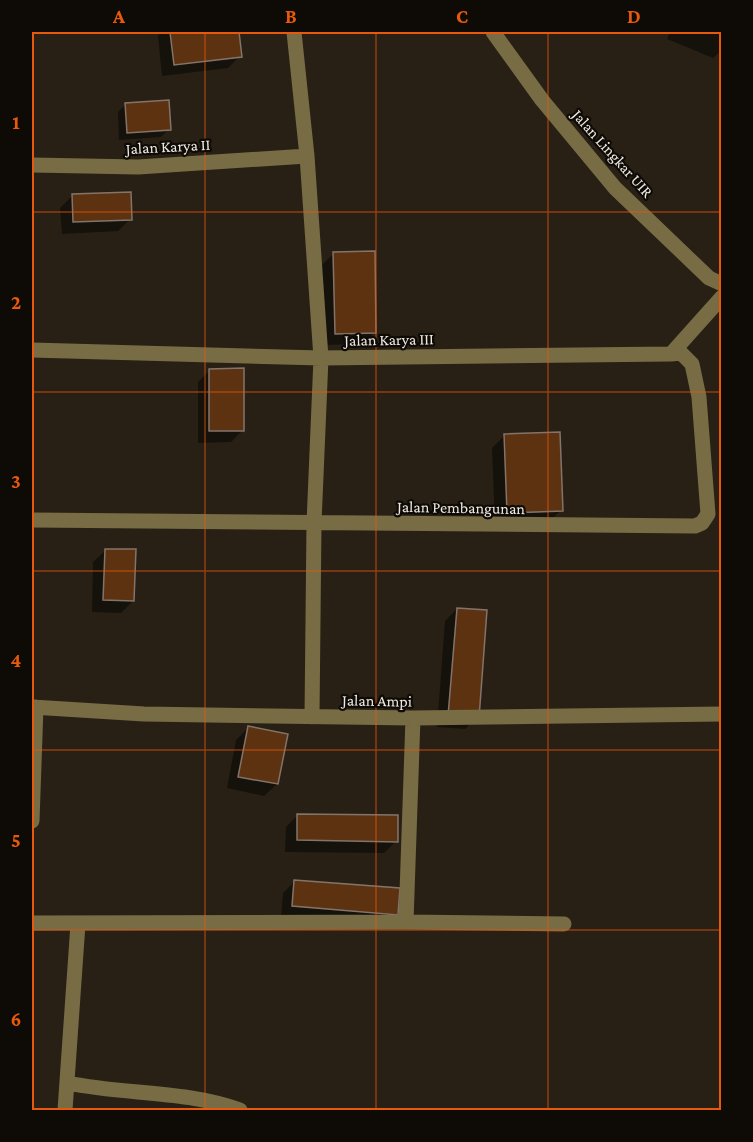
<svg xmlns="http://www.w3.org/2000/svg" width="753" height="1142" font-family="'Crimson Pro',serif">
	<rect width="100%" height="100%" fill="#292015"/>
	<path fill="#0007" d="M162,32H238L240,56L228,68L162,76L158,36Z
		M670,32H722V50L713,58L667,39Z
		M126,104L169,129L161,137L119,140L118,112Z
		M72,196L130,219L118,231L62,234L60,208Z
		M333,254L375,332L363,344L323,345L321,266Z
		M210,370L243,430L231,442L198,443V382Z
		M504,436L561,510L549,522L495,525L492,448Z
		M106,550L133,601L121,613L92,612L93,562Z
		M457,609L477,717L465,729L437,727L445,621Z
		M248,728L277,784L264,796L227,788L236,740Z
		M298,815L396,841L384,853L285,852L286,827Z
		M295,881L396,914L384,926L281,918L283,893Z"/>
	<path fill="#5d3210" stroke="#83746b" stroke-width="1.5" d="M170,32H239L242,57L174,65Z
		M169,100L171,130L127,133L125,103Z
		M131,192L132,220L73,222L72,194Z
		M375,251L376,333L335,334L333,252Z
		M244,368V431H209V369Z
		M560,432L563,511L507,513L504,434Z
		M105,549H136L134,601L103,600Z
		M457,608L487,610L479,718L448,716Z
		M248,726L288,734L278,784L238,777Z
		M297,814L398,815V842L297,840Z
		M294,880L400,888L398,915L292,906Z"/>
	<g fill="none" stroke-linecap="round" stroke-linejoin="round">
		<path stroke="#786c45" stroke-width="15" d="M294,32L307,156L321,358L314,523L312,717
			M493,32L542,100L615,188L709,278L722,284
			M32,165L138,167L307,156
			M32,350L321,358L671,354L722,297
			M32,520L695,526L702,523L708,514L699,397L692,364L681,353L671,354
			M32,707L144,714L413,718L722,714
			M32,821L36,707
			M406,922L413,718
			M32,923L406,922L564,924
			M68,1083C125,1095 184,1090 240,1110
			M65,1110L78,924"/>
	</g>
	<path fill="none" stroke="#e8590c" stroke-width="1.5" stroke-opacity="0.55" d="M205,32V1110M376,32V1110M548,32V1110M32,212H722M32,392H722M32,571H722M32,750H722M32,930H722"/>
	<g text-anchor="middle" stroke-width="4.5" stroke-linejoin="round" paint-order="stroke">
		<g font-size="16" fill="#f0eae3" stroke="#0e0b06">
			<text transform="translate(168 146) rotate(-3)" y="6">Jalan Karya II</text>
			<text transform="translate(613 153) rotate(48)" y="6">Jalan Lingkar UIR</text>
			<text transform="translate(389 339) rotate(-1)" y="6">Jalan Karya III</text>
			<text transform="translate(461 507) rotate(1)" y="6">Jalan Pembangunan</text>
			<text transform="translate(377 700) rotate(1)" y="6">Jalan Ampi</text>
		</g>
	</g>
	<rect width="753" height="1142" fill="none" stroke="#0e0b06" stroke-width="66"/>
	<rect x="33" y="33" width="687" height="1076" fill="none" stroke="#e8590c" stroke-width="2"/>
	<g font-size="20" text-anchor="middle" font-weight="bold" fill="#e8590c">
		<text x="119" y="23">A</text>
		<text x="291" y="23">B</text>
		<text x="462" y="23">C</text>
		<text x="634" y="23">D</text>
		<text x="16" y="129">1</text>
		<text x="16" y="309">2</text>
		<text x="16" y="488">3</text>
		<text x="16" y="667">4</text>
		<text x="16" y="847">5</text>
		<text x="16" y="1026">6</text>
	</g>
</svg>
